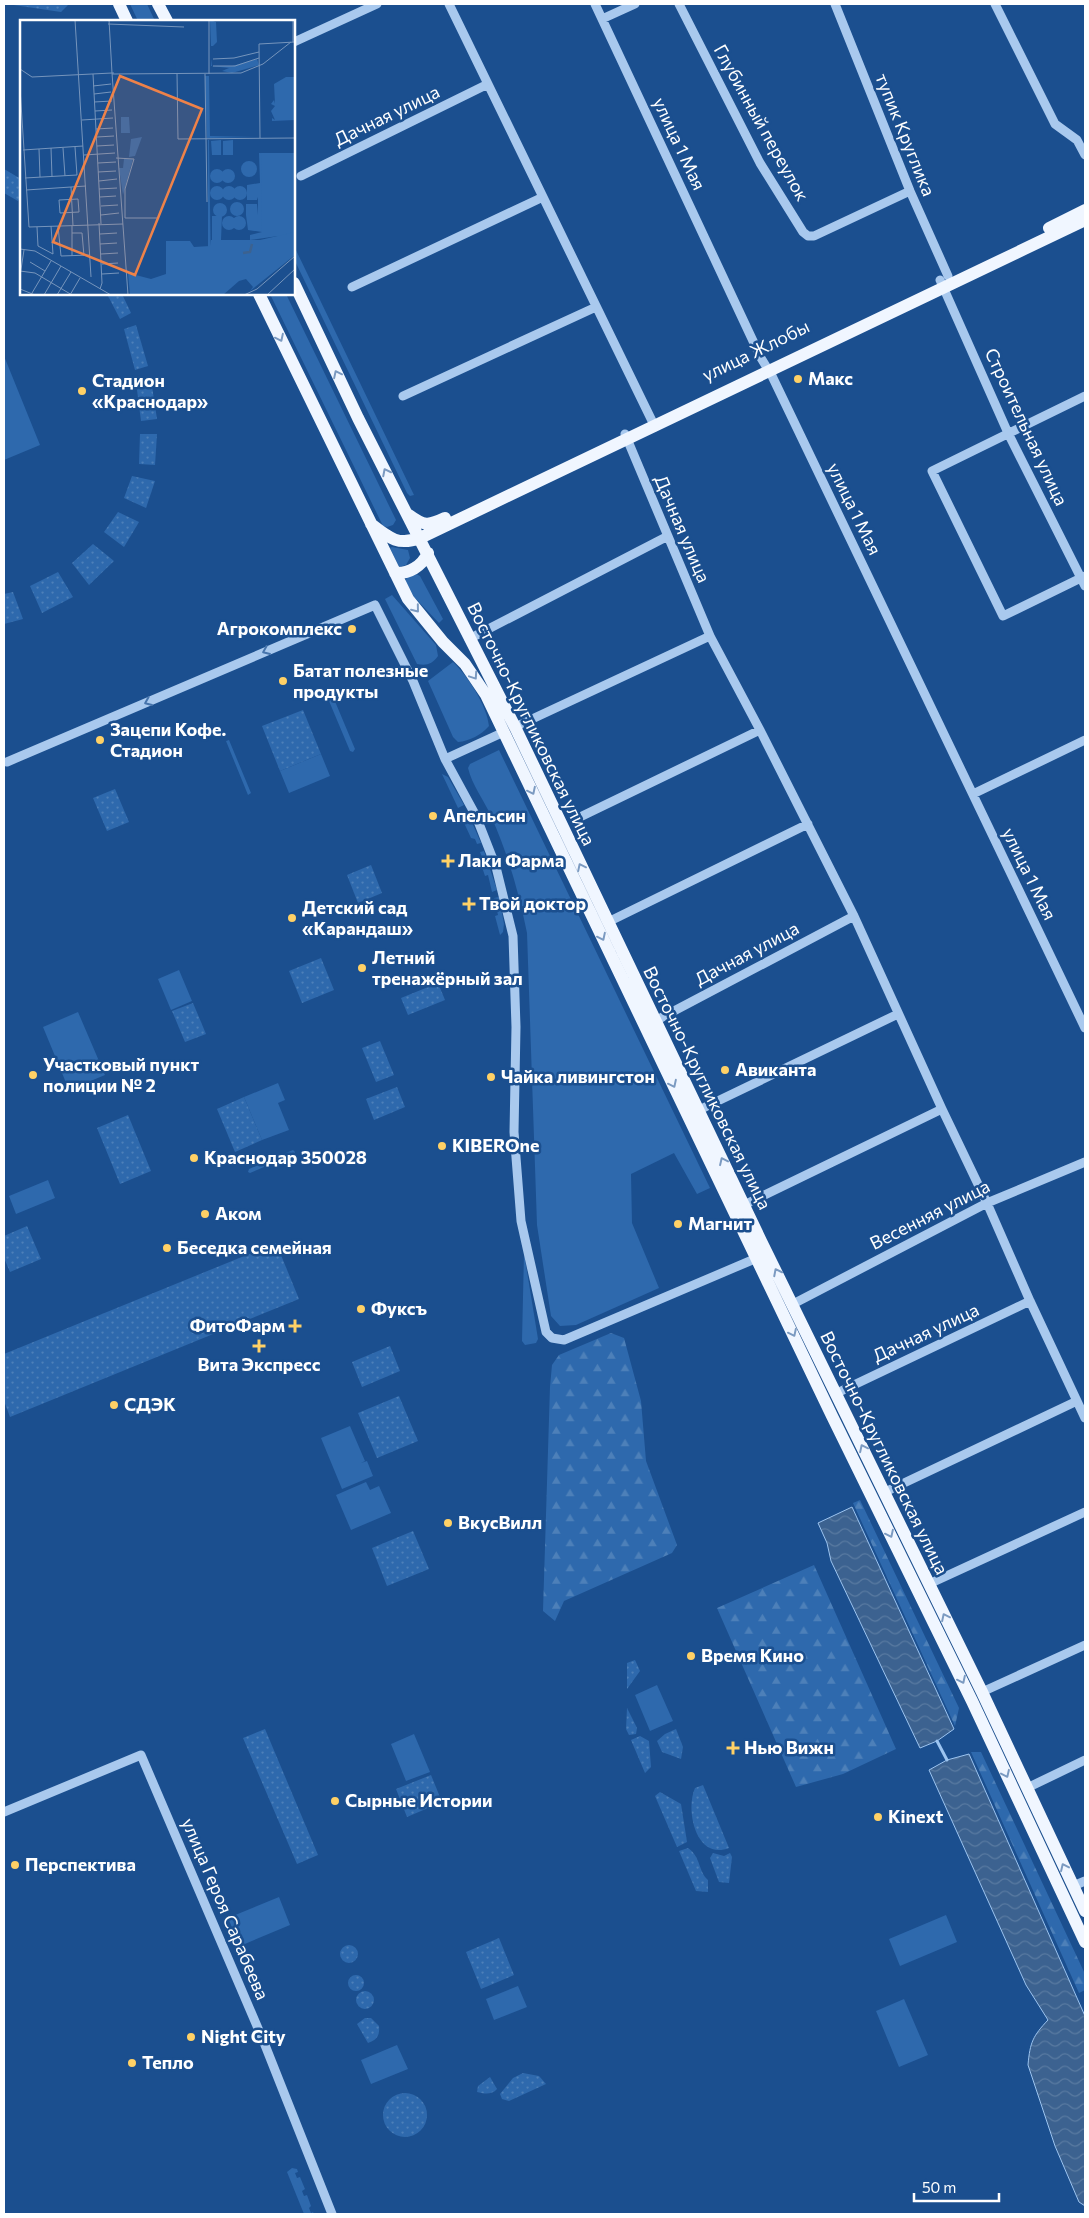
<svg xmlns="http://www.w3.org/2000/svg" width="1089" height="2218" font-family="Commissioner,sans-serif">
	<defs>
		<pattern id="forest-firs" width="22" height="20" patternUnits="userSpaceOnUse" patternTransform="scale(1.25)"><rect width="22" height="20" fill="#2e69ad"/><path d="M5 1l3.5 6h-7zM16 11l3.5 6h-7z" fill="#4d80b9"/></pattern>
		<pattern id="park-dots" width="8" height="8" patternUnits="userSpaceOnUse" patternTransform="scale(1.25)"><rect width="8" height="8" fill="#2e69ad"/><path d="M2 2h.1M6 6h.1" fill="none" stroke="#4d80b9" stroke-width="1.8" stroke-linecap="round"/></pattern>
		<pattern id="water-waves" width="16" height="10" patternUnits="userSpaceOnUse" patternTransform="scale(1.25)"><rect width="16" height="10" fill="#3c6290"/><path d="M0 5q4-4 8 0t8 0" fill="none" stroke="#597aa1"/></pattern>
	</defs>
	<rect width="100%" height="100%" fill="#1b4f8f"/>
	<path fill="#2e69ad" d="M130,4H147L155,21H138Z
		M294,246L414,495L410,496L407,493L294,259Z
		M270,294H286L396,520L393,525L387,527L383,526Z
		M4,356L40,445L4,460Z
		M392,547L408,550L410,558L406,565L399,567L390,548Z
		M414,573L420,576L443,619L439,623L414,597L405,582L407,577Z
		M392,595L436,645L438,656C432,664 427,666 417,664L385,599Z
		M453,662C468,676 487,706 489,726C481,735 470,741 458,742L453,737L428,681Z
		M331,698L334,699L355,749L353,752L350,751L329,701Z
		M229,740L251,793L248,795L226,741Z
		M499,750L710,1188L697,1194L674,1153L631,1174L632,1223L659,1288L576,1325L560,1326L551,1316L537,1225L527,933C519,893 508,854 491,816C484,800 472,785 468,768L470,764Z
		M321,754L330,776L289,793L280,771Z
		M442,774L448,777L464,805L458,808Z
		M467,811L481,843L477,844L475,839L471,838L460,814Z
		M484,851L497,890L492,892L488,875L485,876L480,861L483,860L480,852Z
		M499,897L504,924L503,932L500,935L495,916L498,915L494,898Z
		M179,970L192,1001L171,1010L158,979Z
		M78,1012L105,1075L69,1090L43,1027Z
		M278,1083L285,1100L278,1103L289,1130L262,1140L244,1097Z
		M293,1150L295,1152V1154L250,1173L248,1172L249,1169Z
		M48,1180L55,1198L16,1214L9,1196Z
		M524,1253L538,1339L536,1343L525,1345L522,1341Z
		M350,1426L365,1461L361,1463L367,1461L373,1476L342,1489L321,1438Z
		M366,1482L370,1490L379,1486L391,1513L351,1530L336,1495Z
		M657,1685L673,1721L650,1731L635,1695Z
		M414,1734L430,1772L406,1781L391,1744Z
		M279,1897L290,1925L240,1946L228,1918Z
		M946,1915L957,1942L900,1966L889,1939Z
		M518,1986L527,2007L494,2020L486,1999Z
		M904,1999L928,2055L899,2067L876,2011Z
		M397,2045L408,2069L371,2084L361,2060Z
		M292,2168L297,2169L298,2172L295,2173L297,2178L300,2177L305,2189L302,2191L304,2196L307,2195L311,2206L309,2208L311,2213L313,2212L314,2214H304L287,2172Z"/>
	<path fill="url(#forest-firs)" d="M611,1333L624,1338L641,1401L646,1461L677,1545L672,1553L564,1601L555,1621L543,1611L550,1387L552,1365L559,1355Z
		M860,1500L959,1708L955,1726L853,1503Z
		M814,1565L896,1749L843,1774L796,1787L717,1608Z
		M971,1752H981L1085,1974V1990L1079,1993Z"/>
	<path fill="url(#park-dots)" d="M7,4H69L61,12Z
		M4,169L21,179V196L18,201L4,193Z
		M107,294H122L131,313L120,319Z
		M136,325L148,366L135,370L124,329Z
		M151,380L157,419L141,421L136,382Z
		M140,434H157L155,465L139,464Z
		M132,476L155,481L146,508L124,498Z
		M118,512L139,522L124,547L104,532Z
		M93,544L114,561L89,585L72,563Z
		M58,572L73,597L42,613L30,586Z
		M13,592L23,619L4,624V594Z
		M303,710L321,754L280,771L262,726Z
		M115,789L129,822L107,831L93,798Z
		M371,865L382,893L358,903L347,875Z
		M321,958L334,990L302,1003L289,971Z
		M438,983L445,1000L408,1015L401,998Z
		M193,1003L206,1034L185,1042L172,1011Z
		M380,1041L394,1075L376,1082L362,1048Z
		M397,1087L405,1107L374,1120L366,1099Z
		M244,1097L262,1140L235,1152L217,1109Z
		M128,1115L151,1171L120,1184L97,1128Z
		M27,1226L41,1259L10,1272L4,1258V1236Z
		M276,1243L299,1299L10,1417L4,1401V1354Z
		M390,1346L400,1371L362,1387L352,1362Z
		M399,1396L418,1441L377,1458L358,1413Z
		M413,1531L429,1569L387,1586L372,1548Z
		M635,1660L640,1671L627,1689V1663Z
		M627,1708L637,1728L636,1734L629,1735L626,1729Z
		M265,1729L318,1855L297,1864L243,1738Z
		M676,1729L683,1747L681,1759L662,1752L657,1741L665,1734Z
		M640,1736L649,1741L651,1767L645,1773L631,1740Z
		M431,1775L442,1802L407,1817L396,1789Z
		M703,1785L729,1848C696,1861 685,1810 695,1788Z
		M660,1792L681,1804L687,1842L677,1847L655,1796Z
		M688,1848C701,1857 698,1871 708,1880V1892L696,1891L679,1851Z
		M713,1853L724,1856L730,1853L732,1857L729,1883L719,1882L710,1858Z
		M499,1938L514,1975L481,1989L466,1952Z
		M340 1954a9 9 0 1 1 18 0a9 9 0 1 1-18 0Z
		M348 1983a8 8 0 1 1 16 0a8 8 0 1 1-16 0Z
		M356 2000a9 9 0 1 1 18 0a9 9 0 1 1-18 0Z
		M365,2018H371L379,2026C380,2035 377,2040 368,2043L357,2024Z
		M523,2073L539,2076L546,2084L509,2101L502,2099L500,2094L513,2078Z
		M490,2077L497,2089C492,2095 484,2094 477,2092L478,2086Z
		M383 2115a22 22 0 1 1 44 0a22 22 0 1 1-44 0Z"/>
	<path fill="url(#water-waves)" stroke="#9cc4f0" d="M852,1507L954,1729L937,1741L920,1748L831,1561L827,1543L818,1523Z
		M969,1754L1085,2016V2206L1079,2202L1055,2146L1028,2065C1030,2042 1033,2036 1048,2020L1026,1985L929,1770L947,1760Z"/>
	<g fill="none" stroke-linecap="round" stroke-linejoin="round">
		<path stroke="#9cc4f0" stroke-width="3" d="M937,1741L947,1760"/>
		<path stroke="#a9c9ee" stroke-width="9" d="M449,4L655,427
			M595,4L761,358L772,376L1085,1028
			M679,4L760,163L803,232L808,236H814L910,191
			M835,4L910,191L948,276
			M995,4L1055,124L1077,140L1085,155
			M602,19L635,4
			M294,42L377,4
			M301,176L488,84
			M940,280L1008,433L1085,586
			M352,287L543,197
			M403,396L596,307
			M1085,396L932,471L1003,616L1085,576
			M625,434L710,636L760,730L854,916L942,1109L987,1203L1030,1301L1085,1418
			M469,639L668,536
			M515,727L710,636
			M445,759L504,732
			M7,762L375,605L413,681L445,759L476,816L496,867L513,936L516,1027L514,1132L521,1221L546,1332L552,1338L564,1340L757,1258
			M973,794L1085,740
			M578,818L760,730
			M608,922L808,824
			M655,1021L854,916
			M699,1110L898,1014
			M744,1205L942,1109
			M793,1304L987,1203L1085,1162
			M837,1393L1030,1301
			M885,1492L1077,1401
			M929,1584L1085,1512
			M982,1692L1085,1645
			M1027,1788L1085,1760
			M4,1812L141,1755L263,2040L332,2214
			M1073,1886L1085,1881"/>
		<path stroke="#f0f6ff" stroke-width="12" d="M119,4L127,21
			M158,4L167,21
			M1049,228L1085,210
			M294,283L358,418L515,727L761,1241L982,1692L1085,1911
			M259,294L408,599L443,642L465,664L486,695L832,1416L972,1701L1085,1942
			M409,515C424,526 428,526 445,518
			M371,524C389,538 398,546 420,538L1085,220
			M395,573C409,574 422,566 428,553"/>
	</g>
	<defs><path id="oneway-chevron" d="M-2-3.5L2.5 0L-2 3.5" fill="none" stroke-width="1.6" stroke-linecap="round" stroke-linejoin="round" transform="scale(1.25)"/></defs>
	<g stroke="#7b9ac1">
		<use href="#oneway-chevron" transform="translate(280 338) rotate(64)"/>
		<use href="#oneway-chevron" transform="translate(337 374) rotate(-116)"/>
		<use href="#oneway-chevron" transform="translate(386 472) rotate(-117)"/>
		<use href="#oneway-chevron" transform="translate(416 609) rotate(51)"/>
		<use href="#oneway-chevron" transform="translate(474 676) rotate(56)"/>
		<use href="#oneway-chevron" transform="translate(532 791) rotate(64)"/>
		<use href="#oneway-chevron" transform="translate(581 867) rotate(-116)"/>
		<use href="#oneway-chevron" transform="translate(602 937) rotate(64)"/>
		<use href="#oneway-chevron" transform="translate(673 1084) rotate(64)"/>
		<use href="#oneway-chevron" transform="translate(723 1161) rotate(-115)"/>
		<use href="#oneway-chevron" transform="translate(777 1272) rotate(-117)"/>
		<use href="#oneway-chevron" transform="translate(793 1333) rotate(64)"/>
		<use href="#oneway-chevron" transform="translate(863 1448) rotate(-116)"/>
		<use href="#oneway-chevron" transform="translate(890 1534) rotate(64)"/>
		<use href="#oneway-chevron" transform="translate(945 1617) rotate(-116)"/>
		<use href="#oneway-chevron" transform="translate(962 1680) rotate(64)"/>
		<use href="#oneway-chevron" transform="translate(1006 1774) rotate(65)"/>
		<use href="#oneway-chevron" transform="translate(1064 1867) rotate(-115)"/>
	</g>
	<g stroke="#4674ac">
		<use href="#oneway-chevron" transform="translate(266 651) rotate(157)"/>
		<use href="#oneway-chevron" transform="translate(148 702) rotate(157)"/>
	</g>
	<g fill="#ffd166" stroke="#1b4f8f" stroke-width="2">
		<circle cx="798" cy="379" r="5"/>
		<circle cx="82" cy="391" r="5"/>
		<circle cx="352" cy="629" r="5"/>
		<circle cx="283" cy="681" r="5"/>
		<circle cx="100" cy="740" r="5"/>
		<circle cx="433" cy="816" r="5"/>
		<path d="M445.5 853.5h5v5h5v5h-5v5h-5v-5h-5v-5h5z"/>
		<path d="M466.5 896.5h5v5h5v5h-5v5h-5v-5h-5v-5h5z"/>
		<circle cx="292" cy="918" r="5"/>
		<circle cx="362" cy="968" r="5"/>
		<circle cx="725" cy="1070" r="5"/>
		<circle cx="33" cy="1075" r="5"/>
		<circle cx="491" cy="1077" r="5"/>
		<circle cx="442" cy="1146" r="5"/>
		<circle cx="194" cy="1158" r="5"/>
		<circle cx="205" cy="1214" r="5"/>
		<circle cx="678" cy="1224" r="5"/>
		<circle cx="167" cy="1248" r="5"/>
		<circle cx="361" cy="1309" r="5"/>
		<path d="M292.5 1318.5h5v5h5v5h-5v5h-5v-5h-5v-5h5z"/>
		<path d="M256.5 1338.5h5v5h5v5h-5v5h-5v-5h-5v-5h5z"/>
		<circle cx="114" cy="1405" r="5"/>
		<circle cx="448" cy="1523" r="5"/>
		<circle cx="691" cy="1656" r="5"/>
		<path d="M730.5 1740.5h5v5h5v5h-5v5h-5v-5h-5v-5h5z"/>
		<circle cx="335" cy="1801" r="5"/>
		<circle cx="878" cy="1817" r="5"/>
		<circle cx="15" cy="1865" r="5"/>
		<circle cx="191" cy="2037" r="5"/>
		<circle cx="132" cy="2063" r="5"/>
	</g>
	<g text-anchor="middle" stroke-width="5" stroke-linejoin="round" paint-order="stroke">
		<g font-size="18" fill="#fff" stroke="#1b4f8f">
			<text transform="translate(387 116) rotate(-26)" y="6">Дачная улица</text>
			<text transform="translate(761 123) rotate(61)" y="6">Глубинный переулок</text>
			<text transform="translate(905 135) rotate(68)" y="6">тупик Круглика</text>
			<text transform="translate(679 144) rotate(65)" y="6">улица 1 Мая</text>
			<text transform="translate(756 351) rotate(-26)" y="6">улица Жлобы</text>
			<text transform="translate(1026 427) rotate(65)" y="6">Строительная улица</text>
			<text transform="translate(854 509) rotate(64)" y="6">улица 1 Мая</text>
			<text transform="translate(682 529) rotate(67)" y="6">Дачная улица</text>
			<text transform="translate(531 724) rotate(64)" y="6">Восточно-Кругликовская улица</text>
			<text transform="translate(1029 874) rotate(64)" y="6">улица 1 Мая</text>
			<text transform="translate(747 954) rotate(-28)" y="6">Дачная улица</text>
			<text transform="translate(707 1088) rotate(64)" y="6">Восточно-Кругликовская улица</text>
			<text transform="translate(930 1215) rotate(-27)" y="6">Весенняя улица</text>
			<text transform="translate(926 1333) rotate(-25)" y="6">Дачная улица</text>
			<text transform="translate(884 1453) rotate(64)" y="6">Восточно-Кругликовская улица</text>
			<text transform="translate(225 1909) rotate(67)" y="6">улица Героя Сарабеева</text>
		</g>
		<g font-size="18" font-weight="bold" fill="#fff" stroke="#1b4f8f" text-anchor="start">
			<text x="808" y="385">Макс</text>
			<text x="92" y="387">Стадион<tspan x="92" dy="21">«Краснодар»</tspan></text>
			<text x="342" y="635" text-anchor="end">Агрокомплекс</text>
			<text x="293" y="677">Батат полезные<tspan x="293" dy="21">продукты</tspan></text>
			<text x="110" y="736">Зацепи Кофе.<tspan x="110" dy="21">Стадион</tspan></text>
			<text x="443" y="822">Апельсин</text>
			<text x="458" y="867">Лаки Фарма</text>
			<text x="479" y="910">Твой доктор</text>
			<text x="302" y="914">Детский сад<tspan x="302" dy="21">«Карандаш»</tspan></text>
			<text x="372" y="964">Летний<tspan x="372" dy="21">тренажёрный зал</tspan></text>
			<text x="43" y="1071">Участковый пункт<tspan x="43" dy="21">полиции № 2</tspan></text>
			<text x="735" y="1076">Авиканта</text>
			<text x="501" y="1083">Чайка ливингстон</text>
			<text x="452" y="1152">KIBEROne</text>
			<text x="204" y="1164">Краснодар 350028</text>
			<text x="215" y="1220">Аком</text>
			<text x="688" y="1230">Магнит</text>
			<text x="177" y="1254">Беседка семейная</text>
			<text x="371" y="1315">Фуксъ</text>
			<text x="285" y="1332" text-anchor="end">ФитоФарм</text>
			<text x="259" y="1371" text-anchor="middle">Вита Экспресс</text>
			<text x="124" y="1411">СДЭК</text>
			<text x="458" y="1529">ВкусВилл</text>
			<text x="701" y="1662">Время Кино</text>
			<text x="744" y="1754">Нью Вижн</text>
			<text x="345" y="1807">Сырные Истории</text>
			<text x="888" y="1823">Kinext</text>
			<text x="25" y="1871">Перспектива</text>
			<text x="201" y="2043">Night City</text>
			<text x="142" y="2069">Тепло</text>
		</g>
	</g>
	<g transform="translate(20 20)">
		<rect width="275" height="275" fill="#1b4f8f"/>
		<path d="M190,0L196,2L197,22L193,26H191ZM191,39L192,46H212L237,39L239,45L212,53L202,51L209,48L191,46ZM266,57H274L275,100L252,101V98L255,100L251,91L255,86L251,84L254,80L255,84L254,64ZM201,120V135H192L191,121ZM213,120V135H203V121ZM239,133L265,134L275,219L258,216L230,220V215L242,212L228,210L226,195V184H237L238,195V177L237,180H227V165L240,163ZM104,139H113L103,175L99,148H103ZM221 149a8 8 0 1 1 16 0a8 8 0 1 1-16 0ZM190 156a7 7 0 1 1 14 0a7 7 0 1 1-14 0ZM201 156a7 7 0 1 1 14 0a7 7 0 1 1-14 0ZM213 173a7 7 0 1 1 14 0a7 7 0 1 1-14 0ZM190 173a7 7 0 1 1 14 0a7 7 0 1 1-14 0ZM202 173a7 7 0 1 1 14 0a7 7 0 1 1-14 0ZM210 189a7 7 0 1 1 14 0a7 7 0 1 1-14 0ZM193 190a7 7 0 1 1 14 0a7 7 0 1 1-14 0ZM192,196H202L201,220H192ZM202 203a7 7 0 1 1 14 0a7 7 0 1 1-14 0ZM212 203a7 7 0 1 1 14 0a7 7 0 1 1-14 0Z" fill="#2e69ad"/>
		<path d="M185,56H189L190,116L239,117L187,118ZM101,97H109L110,113H101ZM122,117L115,136L109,137L111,119ZM188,120H189L191,251H188Z" fill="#2e69ad"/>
		<path d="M241,133H275V211H242ZM275,212V235L230,271L233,267L226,259L219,261L203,275H110L108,253L131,259L146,254V221H170L174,227L190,226L191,220H240Z" fill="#2e69ad"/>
		<path fill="none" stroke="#3c6290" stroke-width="2.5" d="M223,233L230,232L232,224"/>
		<path fill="none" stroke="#7695bc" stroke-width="1" d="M55,0L71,257M89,0L92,53H94M189,0V54M273,0V22M88,4L164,7M193,39L214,38L239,32M193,46H215L239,38M0,49L12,57L92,53L108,275M157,53L158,119L275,118M73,54L81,204M92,54L221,53L243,44L271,22M185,54L187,182M73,66L91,64M0,68L9,207L103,204M74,74L91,72M74,82L92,81M75,91L92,90M62,100L93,98M76,109L93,108M77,117L94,116M240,118L239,24L275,22M77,126L94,125M31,128L32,157M43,128L45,156M19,129L20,157M3,130L63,126M64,135L95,133M96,138L114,139L105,169V198H138M78,143L96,142M78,152L96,151M5,158L57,155L55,127M79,161L97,159M51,167L53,206M79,169L97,168M6,170L66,166M80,177L96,176M58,179L59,192L40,193L39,180ZM81,186L98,185M81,195L99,193M79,203L82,263L80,269M31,206L33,234M38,206L41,236L70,235M52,206V236M17,207L18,226L33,234M52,213H62L64,236M80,214L97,213M80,224L97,223M0,229L15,231L91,275M81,234L98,233M10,242L25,251M82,244L98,243M0,251L15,253L52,275M82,254L99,253M0,256L4,230M0,269L15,275M12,273L31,241M24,275L41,246M37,275L51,252M50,275L60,258M224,275L237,269L275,236M247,275L275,249"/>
		<path fill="#ee8249" fill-opacity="0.15" stroke="#ee8249" stroke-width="2.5" d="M100,56L182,89L115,255L33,222Z"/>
		<rect width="275" height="275" fill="none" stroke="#fff" stroke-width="2.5"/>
	</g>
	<rect width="1089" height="2218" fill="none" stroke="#ffffff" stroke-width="10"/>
	<path d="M914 2193v8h85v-8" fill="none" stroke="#ffffff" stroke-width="2.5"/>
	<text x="922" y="2193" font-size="15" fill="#ffffff" stroke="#1b4f8f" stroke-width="4" paint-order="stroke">50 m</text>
</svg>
